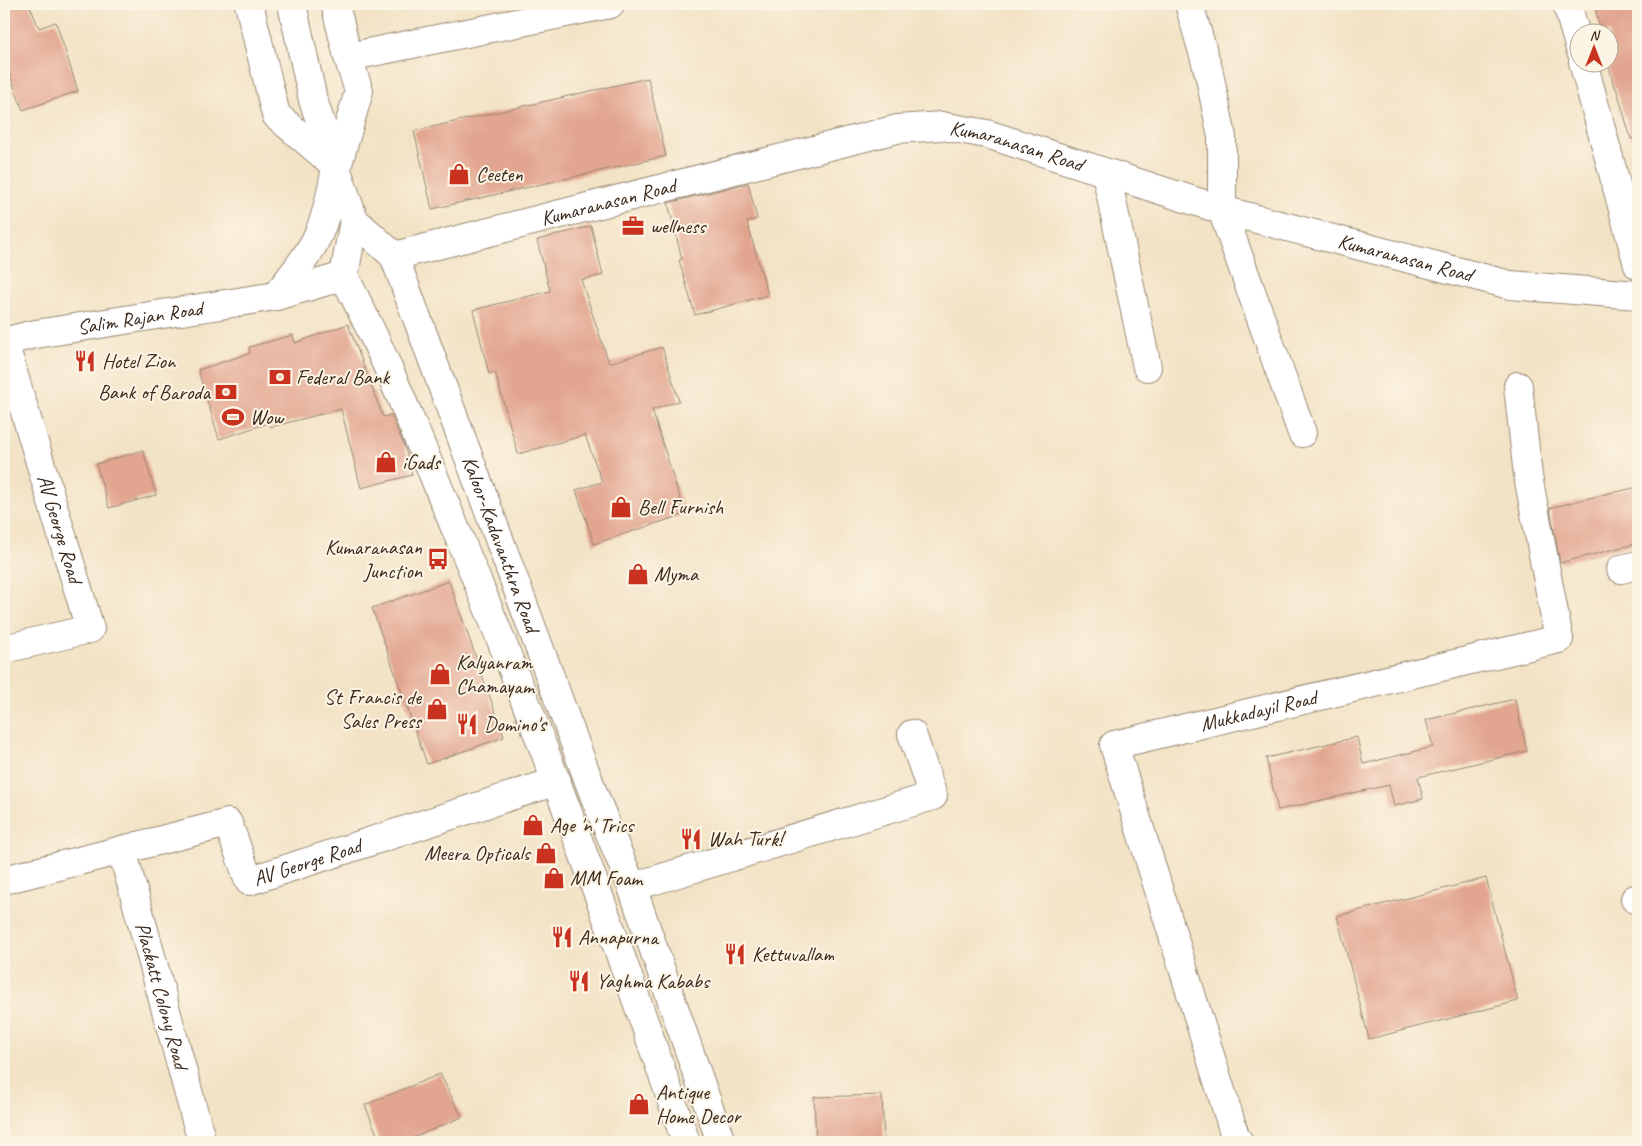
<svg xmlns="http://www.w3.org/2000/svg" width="1642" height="1146" font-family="Caveat,sans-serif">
	<rect width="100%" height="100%" fill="#fcf5e5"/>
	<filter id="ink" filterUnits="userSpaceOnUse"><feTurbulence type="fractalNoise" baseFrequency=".02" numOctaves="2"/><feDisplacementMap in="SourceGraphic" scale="10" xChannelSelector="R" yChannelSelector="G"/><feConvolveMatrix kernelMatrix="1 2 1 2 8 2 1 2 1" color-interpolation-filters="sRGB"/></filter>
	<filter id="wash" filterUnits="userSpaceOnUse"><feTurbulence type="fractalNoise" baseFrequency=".0096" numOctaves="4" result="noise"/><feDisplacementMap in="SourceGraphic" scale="20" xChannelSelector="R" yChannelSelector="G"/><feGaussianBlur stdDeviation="1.12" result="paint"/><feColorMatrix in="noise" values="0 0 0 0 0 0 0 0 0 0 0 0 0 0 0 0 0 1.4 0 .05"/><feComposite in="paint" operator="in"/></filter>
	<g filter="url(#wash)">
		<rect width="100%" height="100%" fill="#f3e3c6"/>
		<g id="blocks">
			<path fill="#e2a58f" d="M4,4H29L39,28L56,22L78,91L23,110L4,60Z
				M1594,4H1638V138L1631,139L1616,87H1614L1608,62H1610V32H1601Z
				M648,78L666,156L432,209L414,131Z
				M748,183L757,219L747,222L768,295L695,315L679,260L682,259L668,203Z
				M591,226L603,275L581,280L609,363L662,347L679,401L652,410L685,514L594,544L576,490L602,482L585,435L518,454L495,372L489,374L473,310L550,291L537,240Z
				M348,324L383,417L391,415L405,448L412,475L361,488L341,409L271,427L269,423L219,439L198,370L250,353L249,347L293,335L295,343Z
				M143,450L156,495L109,508L96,464Z
				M1638,487V543L1560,563L1550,508L1617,491V492Z
				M449,581L504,737L427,764L372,608Z
				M1515,699L1527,751L1418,777L1423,799L1394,806L1389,785L1278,810L1266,758L1357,737L1363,764L1433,747L1426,720Z
				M1486,878L1518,1001L1369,1039L1337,916Z
				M440,1074L462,1117L403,1142H380L365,1105Z
				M882,1095L884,1142H816L814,1097Z"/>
		</g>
	</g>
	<g filter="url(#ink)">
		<use href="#blocks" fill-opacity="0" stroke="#978672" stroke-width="1"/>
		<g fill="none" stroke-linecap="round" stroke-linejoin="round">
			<g stroke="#978672" stroke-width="30">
				<g id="street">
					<path d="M249,4L276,115L337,167L359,91L348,57L335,4"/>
					<path d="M1189,4L1209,73L1222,137V210L1302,433"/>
					<path d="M1567,4L1580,49"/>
					<path d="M348,57L610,4"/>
					<path d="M1583,62L1638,265"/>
					<path d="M1106,173L1147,367"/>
					<path id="s1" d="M394,256L897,129L942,126L987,134L1222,210L1510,285L1638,295"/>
					<path id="s2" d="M4,342L90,629L4,649"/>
					<path d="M1621,569L1638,565"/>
					<path id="s3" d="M122,850L202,1142"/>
					<path id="s4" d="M4,880L228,823L249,881L557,781"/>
					<path d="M632,887L933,796L912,734"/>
					<path d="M1635,899L1638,898"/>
					<path id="s5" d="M1239,1142L1235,1136L1114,745L1559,639L1528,476L1518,386"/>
				</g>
			</g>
			<g stroke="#978672" stroke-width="30">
				<g id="secondary">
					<path d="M292,4L313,100L354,220L344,276"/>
					<path id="s6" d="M354,220L394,256L594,795L632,887L721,1142"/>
					<path d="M344,276C388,360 422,449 459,537C542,736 616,938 686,1142"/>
					<path d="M276,296C290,277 306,260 316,239C327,217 331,192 336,168"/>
					<path id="s7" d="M4,342L30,335L276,296L344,276"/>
				</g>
			</g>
			<use href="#street" stroke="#fff" stroke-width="28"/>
			<use href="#secondary" stroke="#fff" stroke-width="28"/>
		</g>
	</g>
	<defs>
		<g id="shop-bare" transform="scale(1.725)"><path d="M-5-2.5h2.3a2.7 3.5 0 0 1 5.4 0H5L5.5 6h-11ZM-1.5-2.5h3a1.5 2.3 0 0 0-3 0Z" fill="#c8321e" stroke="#fcf5e5" stroke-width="2.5" paint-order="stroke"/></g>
		<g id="office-bare" transform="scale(1.725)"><path d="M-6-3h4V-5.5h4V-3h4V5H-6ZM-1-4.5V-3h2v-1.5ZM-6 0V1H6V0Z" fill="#c8321e" stroke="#fcf5e5" stroke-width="2.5" paint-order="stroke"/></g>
		<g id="restaurant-bare" transform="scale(1.725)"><path d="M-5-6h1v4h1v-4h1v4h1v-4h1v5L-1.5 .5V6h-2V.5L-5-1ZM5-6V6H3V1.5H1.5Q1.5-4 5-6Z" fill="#c8321e" stroke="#fcf5e5" stroke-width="2.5" paint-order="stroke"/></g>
		<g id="bank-bare" transform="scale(1.725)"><path d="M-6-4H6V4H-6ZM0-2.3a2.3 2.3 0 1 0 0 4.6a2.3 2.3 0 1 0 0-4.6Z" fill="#c8321e" stroke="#fcf5e5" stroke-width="2.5" paint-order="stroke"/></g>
		<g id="stadium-bare" transform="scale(1.725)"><path d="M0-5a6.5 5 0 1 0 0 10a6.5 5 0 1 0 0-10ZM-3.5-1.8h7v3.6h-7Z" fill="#c8321e" stroke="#fcf5e5" stroke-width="2.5" paint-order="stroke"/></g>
		<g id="bus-bare" transform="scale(1.725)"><path d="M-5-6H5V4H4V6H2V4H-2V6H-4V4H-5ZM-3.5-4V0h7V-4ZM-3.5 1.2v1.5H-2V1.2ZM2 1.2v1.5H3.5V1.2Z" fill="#c8321e" stroke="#fcf5e5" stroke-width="2.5" paint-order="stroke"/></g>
	</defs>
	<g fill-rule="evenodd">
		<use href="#shop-bare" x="459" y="174"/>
		<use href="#office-bare" x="633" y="226"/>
		<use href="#restaurant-bare" x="85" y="361"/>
		<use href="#bank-bare" x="280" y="377"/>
		<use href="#bank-bare" x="226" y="392"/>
		<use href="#stadium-bare" x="233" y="417"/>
		<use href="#shop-bare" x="386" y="462"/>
		<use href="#shop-bare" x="621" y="507"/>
		<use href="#bus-bare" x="438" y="559"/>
		<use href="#shop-bare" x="638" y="574"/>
		<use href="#shop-bare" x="440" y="674"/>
		<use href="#shop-bare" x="437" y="709"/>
		<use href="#restaurant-bare" x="467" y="724"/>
		<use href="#shop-bare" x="533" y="825"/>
		<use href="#restaurant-bare" x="691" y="839"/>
		<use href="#shop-bare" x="546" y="853"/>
		<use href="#shop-bare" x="554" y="878"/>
		<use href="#restaurant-bare" x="562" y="937"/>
		<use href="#restaurant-bare" x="735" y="954"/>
		<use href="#restaurant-bare" x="579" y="981"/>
		<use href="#shop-bare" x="639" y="1104"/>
	</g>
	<g text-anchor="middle" stroke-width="4" stroke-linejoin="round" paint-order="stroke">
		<g font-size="21" fill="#3b2a1e" stroke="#fcf5e5">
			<text dy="7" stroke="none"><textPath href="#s1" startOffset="641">Kumaranasan Road</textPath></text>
			<text dy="7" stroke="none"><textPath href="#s1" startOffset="221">Kumaranasan Road</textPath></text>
			<text dy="7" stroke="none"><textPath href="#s1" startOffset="1046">Kumaranasan Road</textPath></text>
			<text dy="7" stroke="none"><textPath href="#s7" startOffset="138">Salim Rajan Road</textPath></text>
			<text dy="7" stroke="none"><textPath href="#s2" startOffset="195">AV George Road</textPath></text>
			<text dy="7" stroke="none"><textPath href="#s6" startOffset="361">Kaloor-Kadavanthra Road</textPath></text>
			<text dy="7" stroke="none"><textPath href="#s5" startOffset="565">Mukkadayil Road</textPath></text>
			<text dy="7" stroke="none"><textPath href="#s4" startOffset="354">AV George Road</textPath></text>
			<text dy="7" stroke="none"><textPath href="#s3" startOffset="151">Plackatt Colony Road</textPath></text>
		</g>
		<g font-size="21" fill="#3b2a1e" stroke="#fcf5e5" text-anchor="start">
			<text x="476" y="181">Ceeten</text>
			<text x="650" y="233">wellness</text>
			<text x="102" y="368">Hotel Zion</text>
			<text x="296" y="384">Federal Bank</text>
			<text x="210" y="399" text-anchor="end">Bank of Baroda</text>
			<text x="250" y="424">Wow</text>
			<text x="402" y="469">iGads</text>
			<text x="638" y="514">Bell Furnish</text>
			<text x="422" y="554" text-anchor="end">Kumaranasan<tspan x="422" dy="24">Junction</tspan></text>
			<text x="654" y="581">Myma</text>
			<text x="456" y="669">Kalyanram<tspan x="456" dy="24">Chamayam</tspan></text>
			<text x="421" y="704" text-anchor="end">St Francis de<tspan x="421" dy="24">Sales Press</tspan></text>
			<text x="484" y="731">Domino's</text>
			<text x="550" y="832">Age 'n' Trics</text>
			<text x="708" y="846">Wah Turk!</text>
			<text x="530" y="860" text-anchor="end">Meera Opticals</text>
			<text x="570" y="885">MM Foam</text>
			<text x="578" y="944">Annapurna</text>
			<text x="752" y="961">Kettuvallam</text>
			<text x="596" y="988">Yaghma Kababs</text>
			<text x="656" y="1099">Antique<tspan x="656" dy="24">Home Decor</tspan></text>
		</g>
	</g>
	<rect width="1642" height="1146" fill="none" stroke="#fcf5e5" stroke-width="20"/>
	<g transform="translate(1594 48)"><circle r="24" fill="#fcf5e5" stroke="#afa495"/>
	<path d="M0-4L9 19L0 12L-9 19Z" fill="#c8321e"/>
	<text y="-8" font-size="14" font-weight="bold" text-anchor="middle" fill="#3b2a1e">N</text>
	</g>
</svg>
